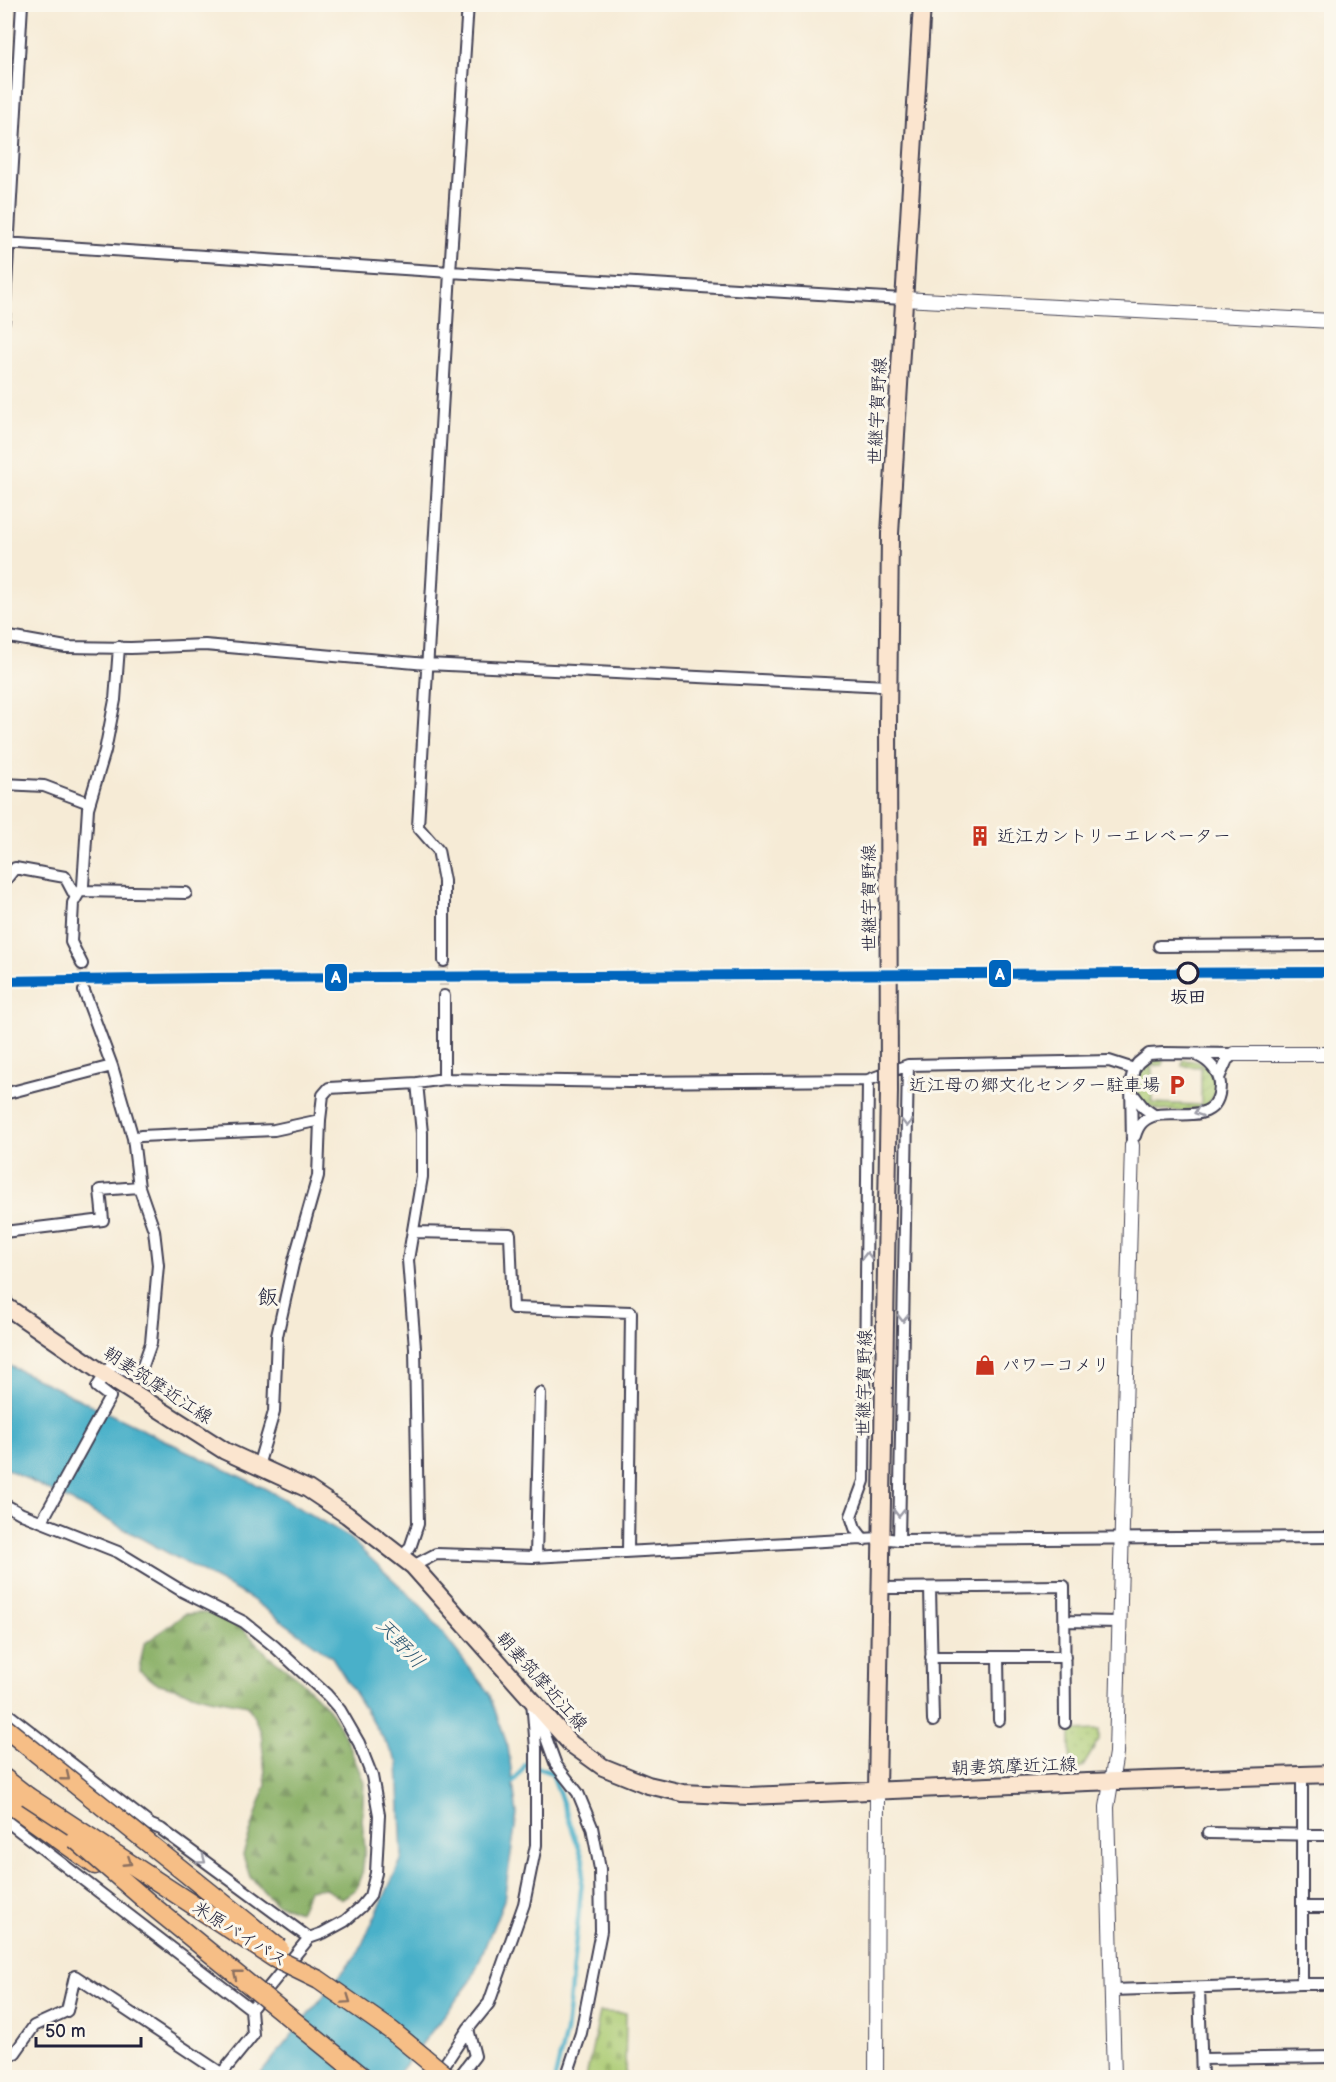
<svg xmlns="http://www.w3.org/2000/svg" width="1336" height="2082" font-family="'Balsamiq Sans','Klee One',sans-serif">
	<defs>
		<pattern id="forest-firs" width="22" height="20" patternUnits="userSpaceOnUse" patternTransform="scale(1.5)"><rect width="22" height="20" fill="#88af65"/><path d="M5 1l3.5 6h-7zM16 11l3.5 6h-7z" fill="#6f8e54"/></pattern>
		<pattern id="cemetery-stones" width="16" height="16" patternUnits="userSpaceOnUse" patternTransform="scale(1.5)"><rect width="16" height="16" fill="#abcb73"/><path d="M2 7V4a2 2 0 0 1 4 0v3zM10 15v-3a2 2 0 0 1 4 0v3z" fill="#93ae64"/></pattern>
		<pattern id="park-dots" width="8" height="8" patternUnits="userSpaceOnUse" patternTransform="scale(1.5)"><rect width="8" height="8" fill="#abcb73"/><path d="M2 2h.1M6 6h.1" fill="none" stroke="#93ae64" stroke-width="1.8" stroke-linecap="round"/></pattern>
		<pattern id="garden-furrows" width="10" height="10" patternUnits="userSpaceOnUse" patternTransform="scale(1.5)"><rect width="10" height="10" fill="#abcb73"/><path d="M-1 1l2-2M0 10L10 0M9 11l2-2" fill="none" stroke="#93ae64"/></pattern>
	</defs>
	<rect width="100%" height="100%" fill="#fbf7ec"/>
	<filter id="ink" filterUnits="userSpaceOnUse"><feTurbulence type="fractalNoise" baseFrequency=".0167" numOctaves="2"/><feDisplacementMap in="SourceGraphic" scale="12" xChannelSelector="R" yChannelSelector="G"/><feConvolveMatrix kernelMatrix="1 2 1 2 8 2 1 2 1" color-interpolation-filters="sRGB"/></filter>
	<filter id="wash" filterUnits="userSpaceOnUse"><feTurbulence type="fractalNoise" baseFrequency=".008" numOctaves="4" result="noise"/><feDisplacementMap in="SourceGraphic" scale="24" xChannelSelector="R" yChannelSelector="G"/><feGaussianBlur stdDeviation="1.35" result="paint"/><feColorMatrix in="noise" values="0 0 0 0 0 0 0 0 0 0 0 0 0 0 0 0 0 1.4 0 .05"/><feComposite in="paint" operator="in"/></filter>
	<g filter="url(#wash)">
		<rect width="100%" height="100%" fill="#f6ebd6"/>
		<path fill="url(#forest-firs)" stroke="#556850" stroke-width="1.5" d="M201,1613L212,1614L242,1628L268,1655L297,1677L328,1708L344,1734L364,1782L362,1820L365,1848L362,1876L355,1890L341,1899L325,1888L309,1890L299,1912L275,1903L250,1877L243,1855L266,1784L261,1732L248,1705L210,1698L156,1683L139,1670L144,1644L185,1614Z"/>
		<path fill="url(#cemetery-stones)" stroke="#667657" stroke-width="1.5" d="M600,2012L626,2013L625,2077H586Z"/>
		<path fill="url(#park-dots)" stroke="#667657" stroke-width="1.5" d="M1099,1730V1740L1082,1768L1070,1769V1731Z"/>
		<path fill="url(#garden-furrows)" stroke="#667657" stroke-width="1.5" d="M1163,1059V1065L1152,1066V1103L1201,1105V1067L1182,1066L1183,1060C1198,1061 1210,1062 1214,1080C1221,1107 1196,1111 1176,1111C1153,1112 1130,1103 1138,1075C1142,1063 1152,1060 1163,1059Z"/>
		<path fill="#4ab0c9" stroke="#366982" stroke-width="1.5" d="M4,1363L266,1489L346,1535L423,1608L489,1693L508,1747L517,1814L504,1900L471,1981L396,2077H258L358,1953L402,1858L398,1762L332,1657L250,1598L104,1518L5,1468Z"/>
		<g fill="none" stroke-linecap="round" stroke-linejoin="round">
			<path stroke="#4ab0c9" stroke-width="4.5" d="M509,1782H513L526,1764L552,1773L584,1862L566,2032L555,2078"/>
		</g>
	</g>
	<g filter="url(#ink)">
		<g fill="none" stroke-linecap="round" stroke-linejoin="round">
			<path stroke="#ccc3b7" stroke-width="10" stroke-dasharray="10 5" stroke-linecap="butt" d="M444,961V996
				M82,964L84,991"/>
			<g stroke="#424052" stroke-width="14">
				<path id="minor" d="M4,243L450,272L468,4
					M4,321L22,4
					M4,636L66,647L131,648L205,645L427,664L888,686
					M4,784L44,786L89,803
					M4,882L15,868L65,877L76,898
					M80,891L186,893
					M1159,946L1332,945
					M444,961V881L438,850L418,827L450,272L903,299
					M82,964L71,942L73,903L83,886L88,808L105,751L115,700L119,647
					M84,991L112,1066L133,1138
					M444,996V1079
					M4,1094L112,1066
					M1133,1094L1144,1108L1154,1115
					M1135,1136C1138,1126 1142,1120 1153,1116C1175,1109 1220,1128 1220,1084C1219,1071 1209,1061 1198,1056
					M1132,1145L1131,1081L1134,1069L1138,1063L1149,1054L1163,1053L1234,1054L1227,1060L1219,1078
					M4,1232L103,1220L100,1190L139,1187
					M413,1232L510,1234L513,1308L631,1312L628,1552
					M4,1290L7,1306
					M258,1466L274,1412L277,1336L293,1264L318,1176L320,1120
					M4,1504L22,1514L118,1552L182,1591L244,1622L274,1646L327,1695L340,1710L359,1743L372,1776L379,1815L376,1873L370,1896L361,1907L345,1921L323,1933L309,1938L251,2009L253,2035L218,2078
					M42,1521L110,1397L97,1387L112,1364L139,1377L151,1343L158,1265L154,1230L139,1187L133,1138L141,1136L274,1130L320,1120L323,1095L329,1088L417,1083L444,1079L630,1082L868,1080L908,1065L1065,1062L1109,1061L1134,1069
					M864,1540L855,1528L851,1516L864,1481L868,1080
					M899,1540L908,1065
					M402,1556L410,1548L418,1524L415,1348L408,1260L422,1177V1133L417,1083
					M536,1557L540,1393
					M413,1566L436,1554L533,1557L880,1538L899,1540L1332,1537
					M879,1588L1064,1586L1065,1723
					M930,1588L933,1721
					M1064,1621L1120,1622
					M931,1657H1065
					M998,1657L999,1720
					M4,1711L151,1825L161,1829L309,1938
					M537,1713L556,1765L578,1793L592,1827L600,1869L601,1931L581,2033L566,2078
					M4,1819L251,2009
					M1208,1833L1332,1835
					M1303,1907H1332
					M1302,1984H1332
					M1199,1988L1202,2078
					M1112,1990L1302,1984V1775
					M4,2051L15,2053L34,2026L67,2011L75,1976L221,2073
					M1202,2059L1332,2057
					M439,2073L468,2029L489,2003L524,1904L536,1845V1748L532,1701
					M458,2078L475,2056L468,2029"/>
			</g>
			<g stroke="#424052" stroke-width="16">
				<path id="tertiary" d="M903,299L1332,321
					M1234,1054H1332
					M876,2078L877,1791
					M1114,2078L1107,1807L1116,1753L1132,1145"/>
			</g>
			<g stroke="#424052" stroke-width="20">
				<path id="secondary" d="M888,723L890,534L922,4
					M4,1305L104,1374L225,1451L308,1489L347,1515L413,1566L571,1744L603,1767L648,1785L683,1793L749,1796L1088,1782L1332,1774
					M877,1791L889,1091"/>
			</g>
			<g stroke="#424052" stroke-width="21">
				<path id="trunk" d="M4,1778L27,1796
					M4,1800L95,1865"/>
			</g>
			<use href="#minor" stroke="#fff" stroke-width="10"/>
			<use href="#tertiary" stroke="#fff" stroke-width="14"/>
			<use href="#secondary" stroke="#fbe5cf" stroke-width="16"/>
			<use href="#trunk" stroke="#f6be86" stroke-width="18"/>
			<g stroke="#424052" stroke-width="20" stroke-linecap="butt">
				<path id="secondary-bridge" d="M888,723L889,1091"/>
			</g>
			<g stroke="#424052" stroke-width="21" stroke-linecap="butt">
				<path id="trunk-bridge" d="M4,1727L279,1948
					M27,1796L274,1958L319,1980L392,2031L449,2078
					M75,1839L150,1904L364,2078"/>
			</g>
			<use href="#secondary-bridge" stroke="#fbe5cf" stroke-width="16"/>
			<use href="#trunk-bridge" stroke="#f6be86" stroke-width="18"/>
			<g stroke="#fbf7ec" stroke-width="15">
				<path id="rail-1" d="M4,981L212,978L1332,972"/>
			</g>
			<use href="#rail-1" stroke="#0065bd" stroke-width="10"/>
		</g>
		<defs><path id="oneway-chevron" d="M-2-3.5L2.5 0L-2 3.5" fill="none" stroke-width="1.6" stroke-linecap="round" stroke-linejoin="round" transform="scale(1.5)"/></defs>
		<g stroke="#9c9ca7">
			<use href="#oneway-chevron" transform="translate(1198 1112) rotate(161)"/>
			<use href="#oneway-chevron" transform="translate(907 1123) rotate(91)"/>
			<use href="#oneway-chevron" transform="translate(867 1256) rotate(-89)"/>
			<use href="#oneway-chevron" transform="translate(903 1318) rotate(91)"/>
			<use href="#oneway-chevron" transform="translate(899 1513) rotate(91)"/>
			<use href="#oneway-chevron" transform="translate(202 1860) rotate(37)"/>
		</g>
		<g stroke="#8c7060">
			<use href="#oneway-chevron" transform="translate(66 1777) rotate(39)"/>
			<use href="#oneway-chevron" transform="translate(128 1862) rotate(33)"/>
			<use href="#oneway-chevron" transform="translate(237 1974) rotate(-141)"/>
			<use href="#oneway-chevron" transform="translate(347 2000) rotate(35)"/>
		</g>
	</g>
	<defs>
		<g id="building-bare" transform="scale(1.62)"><path d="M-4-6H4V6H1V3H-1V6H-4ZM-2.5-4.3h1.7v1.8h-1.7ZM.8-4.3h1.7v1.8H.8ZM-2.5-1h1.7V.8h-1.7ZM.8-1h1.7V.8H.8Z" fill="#c8321e" stroke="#fbf7ec" stroke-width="2.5" paint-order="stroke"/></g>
		<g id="parking-bare" transform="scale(1.62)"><path d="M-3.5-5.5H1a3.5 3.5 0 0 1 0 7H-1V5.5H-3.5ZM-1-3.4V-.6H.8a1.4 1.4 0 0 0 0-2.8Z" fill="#c8321e" stroke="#fbf7ec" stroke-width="2.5" paint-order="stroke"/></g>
		<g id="shop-bare" transform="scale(1.62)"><path d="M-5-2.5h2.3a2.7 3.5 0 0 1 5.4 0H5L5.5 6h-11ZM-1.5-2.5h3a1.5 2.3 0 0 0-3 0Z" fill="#c8321e" stroke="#fbf7ec" stroke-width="2.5" paint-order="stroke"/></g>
	</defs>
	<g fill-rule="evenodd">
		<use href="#building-bare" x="980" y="836"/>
		<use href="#parking-bare" x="1177" y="1085"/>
		<use href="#shop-bare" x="985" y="1365"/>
	</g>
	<circle fill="#fbf7ec" stroke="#22223b" stroke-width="3" cx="1188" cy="973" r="10"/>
	<g text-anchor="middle" stroke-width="6" stroke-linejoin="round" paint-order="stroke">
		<g font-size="18" fill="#22223b" stroke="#fbf7ec">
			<text transform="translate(877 411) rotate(-87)" y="6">世継宇賀野線</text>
			<text transform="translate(869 898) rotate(-90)" y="6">世継宇賀野線</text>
			<text transform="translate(864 1383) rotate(-89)" y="6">世継宇賀野線</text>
			<text transform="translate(158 1385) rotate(33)" y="6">朝妻筑摩近江線</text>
			<text transform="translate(542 1681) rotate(48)" y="6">朝妻筑摩近江線</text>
			<text transform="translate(1014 1766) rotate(-2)" y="6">朝妻筑摩近江線</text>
			<text transform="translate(240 1934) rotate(32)" y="6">米原バイパス</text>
		</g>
		<g font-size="18" fill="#22223b" stroke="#fbf7ec" text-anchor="start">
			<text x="997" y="842">近江カントリーエレベーター</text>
			<text x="1160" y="1091" text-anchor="end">近江母の郷文化センター駐車場</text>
			<text x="1002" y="1371">パワーコメリ</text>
		</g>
		<g font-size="18" font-weight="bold" fill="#22223b" stroke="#fbf7ec">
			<text x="1188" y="1003">坂田</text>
		</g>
		<g font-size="20" font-style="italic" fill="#325b74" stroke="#fbf7ec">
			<text transform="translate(401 1643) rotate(47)" y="7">天野川</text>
		</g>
		<g font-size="21" fill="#22223b" stroke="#fbf7ec">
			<text x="268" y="1304">飯</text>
		</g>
	</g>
	<g stroke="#fbf7ec" stroke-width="2">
		<rect x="988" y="959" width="24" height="29" rx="6" fill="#0065bd"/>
		<rect x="324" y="963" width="24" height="29" rx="6" fill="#0065bd"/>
	</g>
	<g font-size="16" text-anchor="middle" font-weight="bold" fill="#fff">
		<text x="1000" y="980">A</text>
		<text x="336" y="983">A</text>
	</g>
	<rect width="1336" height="2082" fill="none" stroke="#fbf7ec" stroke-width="24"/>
	<path d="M36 2037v9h105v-9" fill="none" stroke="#22223b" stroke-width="3"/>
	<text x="45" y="2037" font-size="18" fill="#22223b" stroke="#fbf7ec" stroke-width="4.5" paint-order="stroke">50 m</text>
</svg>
